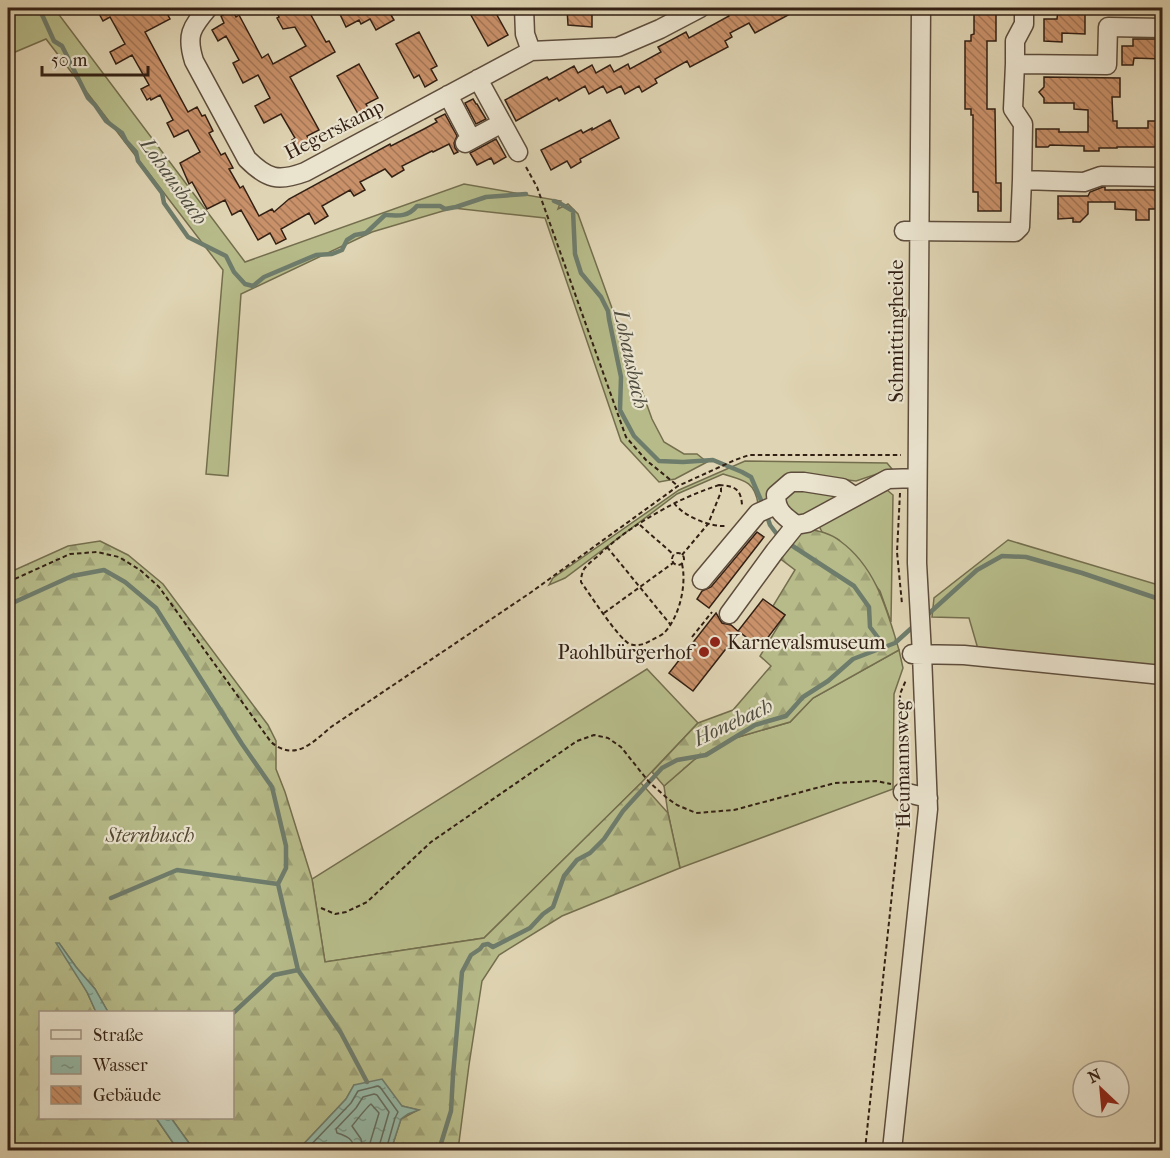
<svg xmlns="http://www.w3.org/2000/svg" width="1170" height="1158" font-family="'IM FELL French Canon',serif">
	<defs>
		<pattern id="forest-firs" width="22" height="20" patternUnits="userSpaceOnUse" patternTransform="scale(1.5)"><rect width="22" height="20" fill="#b6bb89"/><path d="M5 1l3.5 6h-7zM16 11l3.5 6h-7z" fill="#9da075"/></pattern>
		<pattern id="water-ripples" width="26" height="14" patternUnits="userSpaceOnUse" patternTransform="scale(1.5)"><rect width="26" height="14" fill="#95b9a7"/><path d="M2 4q2-2 4 0t4 0M15 11q2-2 4 0t4 0" fill="none" stroke="#7a9687"/></pattern>
		<pattern id="building-back-hatch" width="6" height="6" patternUnits="userSpaceOnUse" patternTransform="scale(1.5)"><rect width="6" height="6" fill="#c9916a"/><path d="M-1 5l2 2M0 0l6 6M5-1l2 2" fill="none" stroke="#a47656"/></pattern>
	</defs>
	<rect width="100%" height="100%" fill="#dfd4b3"/>
	<filter id="stains"><feTurbulence type="fractalNoise" baseFrequency=".00333" numOctaves="4"/><feColorMatrix values="0 0 0 0 .2 0 0 0 0 .09 0 0 0 0 .02 0 0 0 .5 -.17"/></filter>
	<radialGradient id="worn" r=".72"><stop offset=".6" stop-color="#630" stop-opacity="0"/><stop offset="1" stop-color="#630" stop-opacity=".3"/></radialGradient>
	<path fill="#b6bb89" stroke="#746e4e" stroke-width="1.5" d="M8,8H54L245,262L464,184L561,201L558,209L568,204L578,214L652,419L664,442L684,454H697L707,462L675,479L659,482L621,441L545,218L453,208L372,232L241,294L228,476L206,474L223,270L46,39L8,55Z
		M745,461L887,463L892,469L856,481L798,474L770,502L758,504C755,481 743,480 723,474L677,494L565,578L549,585L553,578L679,490Z
		M823,489L839,497L805,516L794,514L781,498L785,491Z
		M887,490L893,495L891,622L880,591L839,540L822,532L819,526Z
		M1008,540L1162,586V666L978,649L969,618L932,617L934,598Z
		M899,650L903,668L894,694L893,789L680,868L668,813L664,786L695,759L735,738L790,722L813,698Z
		M647,669L698,723L641,783L484,938L325,962L312,879Z"/>
	<path fill="url(#forest-firs)" stroke="#746e4e" stroke-width="1.5" d="M800,527C813,530 829,532 840,541C876,567 887,610 899,650L813,698L790,722L735,738L695,759L664,786L652,772L698,723L733,710L771,666L760,656L785,615L773,606L795,570L778,557Z
		M100,541L128,555L163,584L268,725L276,741V769L285,792L312,879L325,962L484,938L641,783L668,813L680,868L562,916L499,955L482,981L469,1065L458,1150H391L401,1119L418,1110L402,1106L354,1085L346,1099L298,1150H194L171,1118H232V1012H108L95,989L76,967L59,943L87,992L96,1012H40V1118H156L178,1150H8V573L68,546Z"/>
	<path fill="url(#water-ripples)" stroke="#6e7c6c" stroke-width="1.5" d="M56,943H59L76,967L95,989L108,1012H96L87,992Z
		M382,1079L402,1106L419,1110L408,1114L401,1119L391,1150H345L336,1146L329,1147L319,1150H298L346,1099L354,1085Z
		M156,1118H171L194,1150H178Z"/>
	<g fill="none" stroke-linecap="round" stroke-linejoin="round">
		<path stroke="#646c5e" stroke-width="1.5" d="M306,1150L351,1103L358,1091L378,1086L380,1087L398,1112L395,1118L386,1150
			M354,1150C354,1139 347,1136 337,1133L336,1129L356,1108L363,1097L374,1094L377,1095L389,1112L378,1150
			M363,1150L361,1139L352,1126C356,1121 366,1108 371,1104L379,1113L370,1143L369,1150"/>
		<path stroke="#6e7c6c" stroke-width="4.5" d="M39,8L54,41L62,46L88,98L95,105L106,121L122,133L126,141L136,152L138,161L162,193L164,203L188,237L226,256L234,272L245,284L253,286L264,277L316,255L332,254L342,250L347,240L355,235L366,233L385,215C399,216 408,217 417,206H440L445,209L456,207L486,197L526,194
			M8,22L14,14L15,8
			M554,201L561,204L573,211L575,254L581,273L601,297L608,311L609,319L621,377L620,410L634,436L659,461L683,462L713,460L742,472L751,477L763,505
			M766,513L770,525L779,537
			M788,543L854,586L869,607L870,627L885,647
			M8,605L72,576L104,570L125,582L156,608L242,744L272,787L286,846V868L278,884L298,970L341,1033L367,1082
			M925,617L977,570L1002,556L1026,557L1082,573L1162,600
			M111,898L177,870L278,884
			M232,1014L274,975L298,970
			M439,1150L451,1111L453,1075L462,972L471,955L480,949L483,945L488,944L493,947L530,928L543,914L553,907L564,876L577,860L590,853L604,839L623,811L662,768L677,760L706,755L755,725L786,716L803,697L828,681L853,659L895,643L916,624"/>
	</g>
	<path fill="url(#building-back-hatch)" stroke="#332014" stroke-width="1.5" d="M96,8H164L170,19L145,32L188,112L197,107L202,116L205,115L213,131L209,133L221,155L225,153L233,168L229,169L240,188L243,186L259,216L272,209L274,212L289,199L390,144L391,146L424,129L437,122L435,119L445,114L457,136L454,143L455,148L458,152L454,154L449,144L433,152L432,151L402,166L404,170L392,177L385,169L360,182L365,190L354,196L350,190L322,206L328,216L315,224L309,213L281,229L286,239L276,244L270,233L258,240L241,210L232,215L225,200L207,209L192,182L189,184L180,163L200,152L188,130L174,137L167,123L173,120L160,95L151,100L150,98L147,100L141,89L149,85L132,55L116,64L110,52L125,44L110,17L103,21Z
		M274,8H307L326,42L329,41L335,52L290,77L319,130L307,136L313,148L300,155L292,140L295,138L281,114L264,123L255,106L270,98L258,75L243,83L233,63L239,60L226,36L218,41L212,30L224,23L221,16L232,10L236,17L239,15L262,58L268,54L273,64L306,46L295,27L283,29L277,18L279,17Z
		M337,8H392L388,10L394,20L376,30L370,19L361,24L359,20L346,27Z
		M467,8H493L508,35L488,46Z
		M567,8H592V27L568,25Z
		M732,8H801L755,33L749,23L730,33L732,37L725,41L728,47L690,67L687,61L655,79L657,83L642,92L639,86L625,94L621,86L607,93L603,86L589,94L585,86L559,101L557,98L516,121L505,100L547,77L549,80L574,66L578,73L592,65L596,73L610,65L614,72L628,64L630,69L661,52L658,47L686,32L689,38L729,16L726,11Z
		M1058,10H1085V34L1062,33V42L1044,41V19H1057Z
		M974,12L996,13V41H987V109H995L996,183H1001V211H978V192H973V115H971V109H965V41H971V35L974,34Z
		M419,32L437,66L431,69L437,80L425,87L419,75L414,78L396,44Z
		M1133,39H1162V59L1134,58L1133,65H1122V46H1133Z
		M359,64L378,98L366,104L372,115L362,121L337,76Z
		M1044,77L1120,78V97H1112L1113,121H1117V128H1148V121H1162V147H1117V148H1099V151H1084V146L1050,145L1048,147H1036V129H1059V132H1088V110L1074,109V103H1044V98L1039,92L1044,87Z
		M473,99L476,104H477L486,119L476,124L465,103Z
		M610,120L619,138L580,159L581,162L571,168L567,161L551,170L541,150L581,130L583,133L592,128V130Z
		M496,139L506,157L494,164L491,158L477,165L470,153Z
		M1103,187H1105V190H1162V209H1149V220H1136V210L1115,209V202H1088V214L1080,222H1073V218L1058,219V196H1088L1090,192Z
		M757,532L764,537L709,608L697,599L702,591L711,587Z
		M763,599L785,615L763,644L756,638L753,642L738,631Z
		M716,613L722,623L731,625L739,632L693,691L669,673Z"/>
	<g fill="none" stroke-linecap="round" stroke-linejoin="round">
		<g stroke="#5e4d3c" stroke-width="21">
			<path id="minor" d="M208,8C191,28 186,35 194,61L247,159C267,179 278,182 305,172L531,51L618,47L660,29L700,8
				M524,8L525,34L531,51
				M1015,64L1107,65L1108,27L1162,28
				M478,79L518,152
				M448,95L470,137
				M465,143L502,123
				M1022,180L1023,124L1013,109L1015,64V41L1024,24V8
				M904,231L1015,232L1020,227L1022,180L1084,182L1101,176L1162,177
				M855,497L842,488L804,482H791L776,495C776,511 784,516 796,525L807,523L888,479L917,478
				M702,580L758,513L776,505
				M729,614L775,551L796,525
				M912,654L964,655L1162,675
				M903,792L928,798
				M892,1150L928,809L922,654L917,563L921,8"/>
		</g>
		<path stroke="#332014" stroke-width="2" stroke-dasharray="4.5 3" stroke-linecap="butt" d="M526,167L537,187L626,437L646,460L678,486
			M719,485C735,486 741,489 742,505
			M900,493L897,552L902,604
			M674,503C683,516 710,527 725,526
			M640,525L674,555
			M607,547L670,624
			M672 559a6 6 0 1 1 12 0a6 6 0 1 1-12 0Z
			M682,564C687,585 679,618 664,633C661,636 655,638 652,640C645,644 638,647 630,644C620,641 589,593 581,582C581,577 582,573 584,569C588,564 593,560 598,556C620,534 648,517 675,503C689,496 704,490 719,485L721,488V492L708,524L682,555
			M8,582L70,554L97,552L119,557L140,570L159,587L271,742C295,762 312,743 331,727L530,593L678,486L735,460L749,455H901
			M604,613L673,563
			M692,637L712,612
			M902,775L900,694L906,680
			M321,908L335,914L346,912L367,902L431,842L577,741L594,735L608,738L621,747L649,782L667,798L677,805L696,813L734,810L835,783L876,781L891,784
			M865,1150L901,808"/>
		<use href="#minor" stroke="#eae3ce" stroke-width="18"/>
	</g>
	<g fill="#8f2418" stroke="#eae3ce" stroke-width="2">
		<circle cx="715" cy="642" r="6"/>
		<circle cx="704" cy="652" r="6"/>
	</g>
	<g text-anchor="middle" stroke-width="4.5" stroke-linejoin="round" paint-order="stroke">
		<g font-size="20" fill="#332014" stroke="#eae3ce">
			<text transform="translate(334 129) rotate(-27)" y="7">Hegerskamp</text>
			<text transform="translate(896 331) rotate(-90)" y="7">Schmittingheide</text>
			<text transform="translate(902 764) rotate(-91)" y="7">Heumannsweg</text>
		</g>
		<g font-size="20" fill="#332014" stroke="#eae3ce" text-anchor="start">
			<text x="727" y="649">Karnevalsmuseum</text>
			<text x="692" y="659" text-anchor="end">Paohlbürgerhof</text>
		</g>
		<g font-size="20" font-style="italic" fill="#544731" stroke="#eae3ce">
			<text x="150" y="842">Sternbusch</text>
		</g>
		<g font-size="21" font-style="italic" fill="#504e40" stroke="#eae3ce">
			<text transform="translate(174 181) rotate(55)" y="7">Lohausbach</text>
			<text transform="translate(631 359) rotate(78)" y="7">Lohausbach</text>
			<text transform="translate(733 722) rotate(-25)" y="7">Honebach</text>
		</g>
	</g>
	<rect width="1170" height="1158" fill="none" stroke="#dfd4b3" stroke-width="30"/>
	<rect x="9" y="9" width="1152" height="1140" fill="none" stroke="#332014" stroke-width="3"/>
	<rect x="15" y="15" width="1140" height="1128" fill="none" stroke="#332014" stroke-width="1.5"/>
	<rect x="39" y="1011" width="195" height="108" fill="#eae3ce" stroke="#a19584" stroke-width="1.5"/>
	<rect x="51" y="1030" width="30" height="9" fill="#eae3ce" stroke="#a19584" stroke-width="1.5"/>
	<text x="93" y="1041" font-size="18" fill="#332014">Straße</text>
	<rect x="51" y="1056" width="30" height="18" fill="url(#water-ripples)" stroke="#a19584" stroke-width="1.5"/>
	<text x="93" y="1071" font-size="18" fill="#332014">Wasser</text>
	<rect x="51" y="1086" width="30" height="18" fill="url(#building-back-hatch)" stroke="#a19584" stroke-width="1.5"/>
	<text x="93" y="1101" font-size="18" fill="#332014">Gebäude</text>
	<g transform="translate(1101 1089) rotate(334)"><circle r="28" fill="#eae3ce" stroke="#a19584" stroke-width="1.5"/>
	<path d="M0-4.5L10 22L0 15L-10 22Z" fill="#8f2418"/>
	<text y="-9" font-size="16" font-weight="bold" text-anchor="middle" fill="#332014">N</text>
	</g>
	<path d="M42 66v9h106v-9" fill="none" stroke="#332014" stroke-width="3"/>
	<text x="51" y="66" font-size="18" fill="#332014" stroke="#eae3ce" stroke-width="4.5" paint-order="stroke">50 m</text>
	<rect width="100%" height="100%" filter="url(#stains)"/>
	<rect width="100%" height="100%" fill="url(#worn)"/>
</svg>
